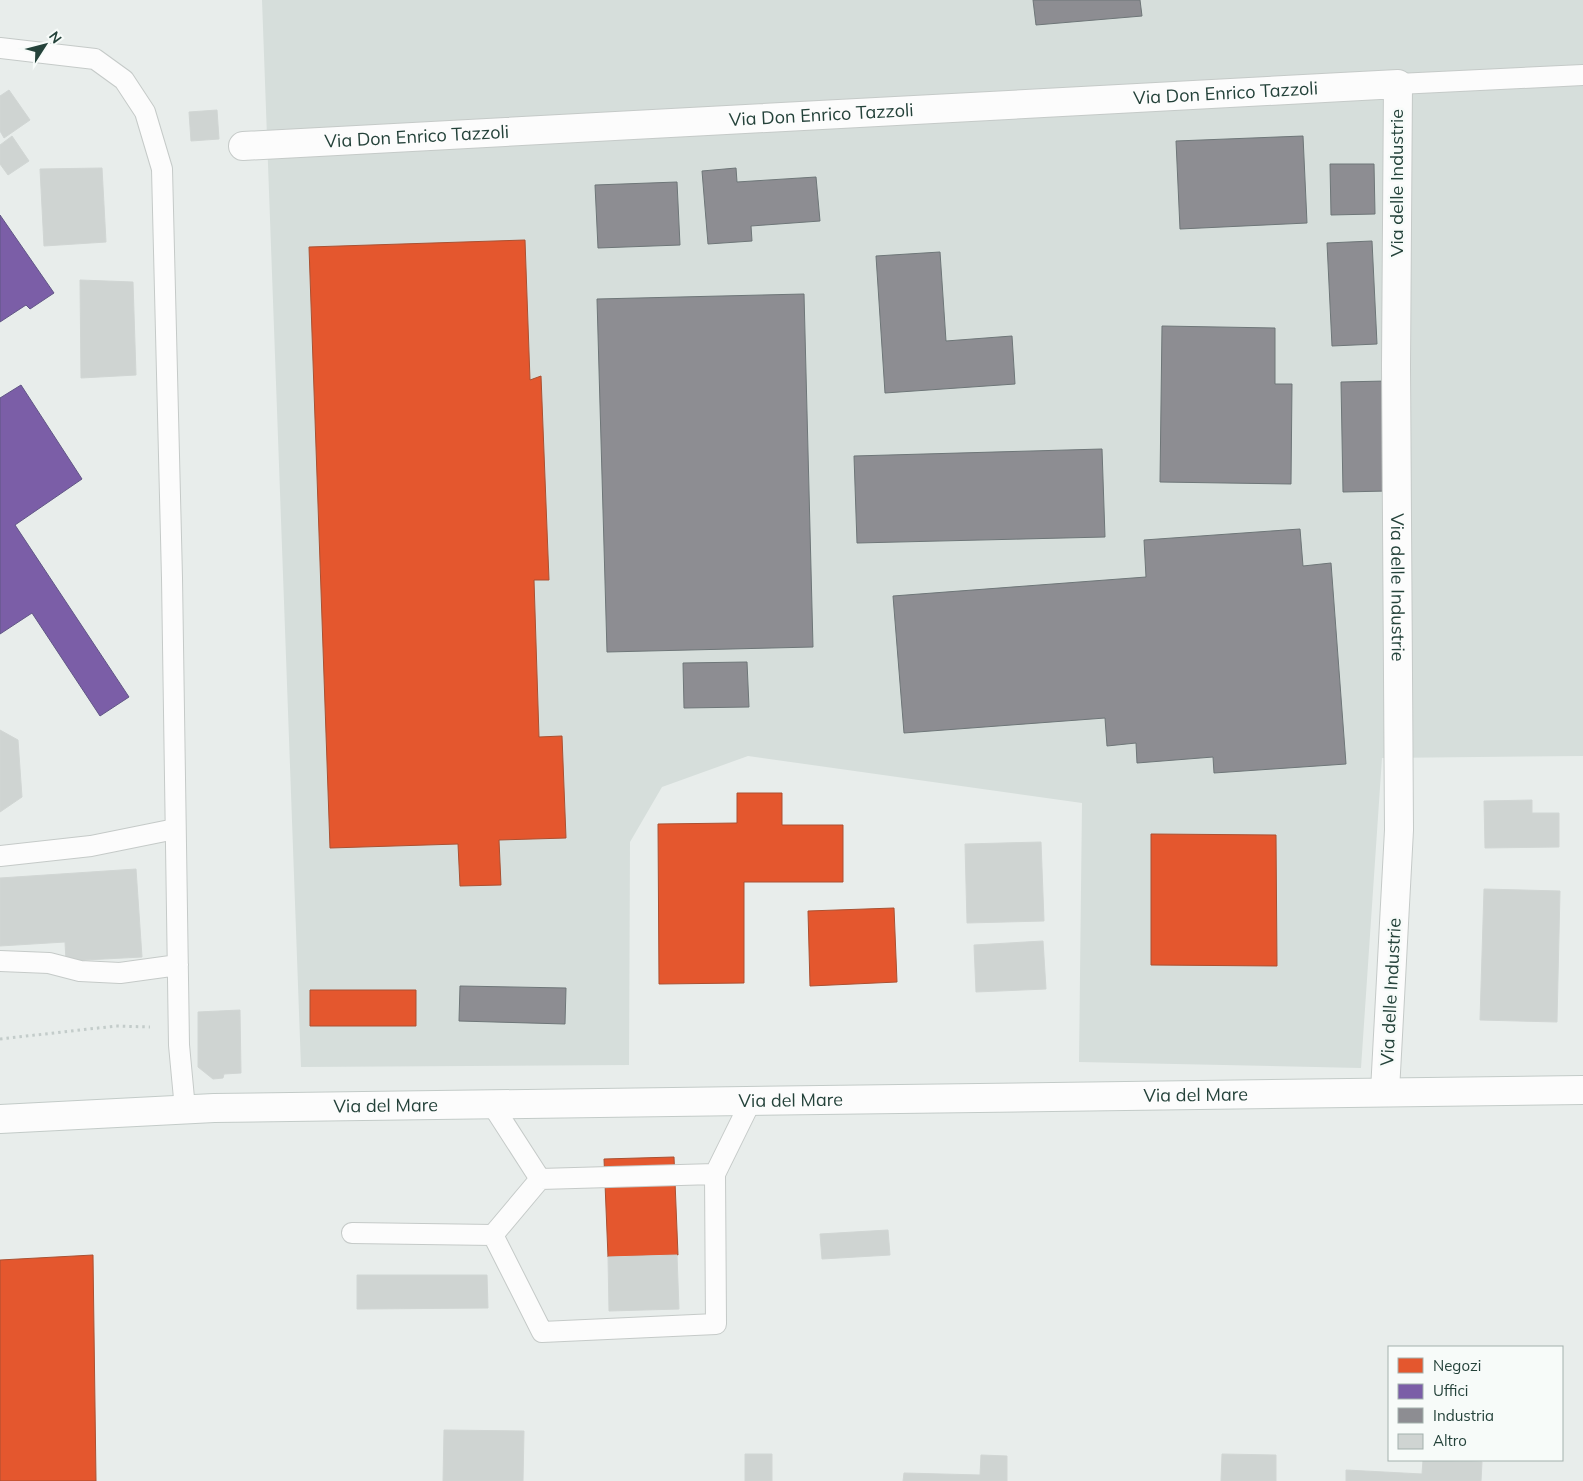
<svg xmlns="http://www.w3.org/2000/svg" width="1583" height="1481" font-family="Mulish,sans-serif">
	<rect width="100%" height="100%" fill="#e8edeb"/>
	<path fill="#d6dedb" d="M262,0H1583V756L1382,758L1361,1068L1079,1062L1082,803L748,756L662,787L630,842L629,1065L301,1067Z"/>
	<path fill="#e4572e" stroke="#aa5132" d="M525,240L530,380L541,376L549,580H534L539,737L562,736L566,838L499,840L501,885L460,886L458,844L330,848L309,247Z
		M737,793H782V825H843V882H744V983L659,984L658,824L737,823Z
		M1151,834L1276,835L1277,966L1151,965Z
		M894,908L897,982L810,986L808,911Z
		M310,990H416V1026H310Z
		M674,1157L678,1255L608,1257L604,1159Z
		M93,1255L96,1481H0V1260Z"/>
	<path fill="#7b5ea7" stroke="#615686" d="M0,215L54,293L30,309L26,305L0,322Z
		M21,385L82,479L15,525L129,697L100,716L32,613L0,634V398Z"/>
	<path fill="#8d8d92" stroke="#6e7678" d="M1033,0H1140L1142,16L1036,25Z
		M1303,136L1307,223L1180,229L1176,141Z
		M1330,164H1374L1375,214L1331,215Z
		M736,168L737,182L816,177L820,221L751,226L752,241L708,244L702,171Z
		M677,182L680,245L598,248L595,185Z
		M1372,241L1377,344L1332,346L1327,243Z
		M940,252L946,341L1012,336L1015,384L885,393L876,256Z
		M804,294L813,647L607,652L597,299Z
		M1162,326L1275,328V384H1292L1291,484L1160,482Z
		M1386,381L1387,491L1343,492L1341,382Z
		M1102,449L1105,537L857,543L854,456Z
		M1300,529L1303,566L1331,563L1346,764L1214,773L1213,757L1137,763L1136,743L1107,746L1105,718L904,733L893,596L1146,577L1144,540Z
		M747,662L749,707L684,708L683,663Z
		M460,986L566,988L565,1024L459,1021Z"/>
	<path fill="#cfd4d2" stroke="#d1d6d4" d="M9,90L30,120L4,138L0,131V96Z
		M217,110L219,139L191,141L189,112Z
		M12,136L29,161L8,175L0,164V145Z
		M102,168L106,242L44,246L40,169Z
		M80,280L133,282L136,375L81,378Z
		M0,730L18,740L22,797L0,812Z
		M1532,800V813H1559V847L1485,848L1484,801Z
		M1041,842L1044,921L967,923L965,844Z
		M136,869L142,957L66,961L65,942L0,946V878Z
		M1484,889L1560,891L1557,1022L1480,1020Z
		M1043,941L1046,989L976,992L974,945Z
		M240,1010L241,1073L224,1074L223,1078L213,1079L198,1067V1012Z
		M888,1230L890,1255L822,1259L820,1234Z
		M677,1255L679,1309L609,1311L608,1257Z
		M357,1275H487L488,1308L357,1309Z
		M444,1430L524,1431L523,1481H443Z
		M745,1454H772V1481H745Z
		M1222,1454L1276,1455V1481H1221Z
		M981,1455L1007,1456V1481H903L904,1473L980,1475Z
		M1423,1460L1482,1462L1481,1481H1346V1470L1422,1474Z"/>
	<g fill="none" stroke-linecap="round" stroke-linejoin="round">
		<g stroke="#c5cac8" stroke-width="22">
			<path id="lane" d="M0,48L95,59L124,80L145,112L162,169L172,578L179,1045L185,1109
				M1398,84L1583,75
				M0,856L91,846L175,829
				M0,961L49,963L80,971L120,973L178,965
				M491,1103L540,1179L715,1174L752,1099
				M352,1233L493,1235L540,1179
				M493,1235L542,1332L716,1324L715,1174"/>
		</g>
		<g stroke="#c5cac8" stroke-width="30">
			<g id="street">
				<path id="s1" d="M243,146L1398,84L1396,366L1399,830L1385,1091"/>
			</g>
		</g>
		<g stroke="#c3cbc8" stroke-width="30">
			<g id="secondary">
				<path id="s2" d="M0,1119L214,1108L1583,1090"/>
			</g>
		</g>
		<path stroke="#c3ccca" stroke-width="3" stroke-dasharray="2.5 4" stroke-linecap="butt" d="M0,1039L116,1026L150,1027"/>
		<use href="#lane" stroke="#fcfcfc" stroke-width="20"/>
		<use href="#street" stroke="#fcfcfc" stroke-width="28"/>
		<use href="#secondary" stroke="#fcfcfc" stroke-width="28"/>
	</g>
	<g text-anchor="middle" stroke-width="5" stroke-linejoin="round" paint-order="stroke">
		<g font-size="18" fill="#24423a" stroke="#f7fbf9">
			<text dy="6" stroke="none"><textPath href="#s1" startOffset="984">Via Don Enrico Tazzoli</textPath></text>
			<text dy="6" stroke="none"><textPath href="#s1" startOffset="579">Via Don Enrico Tazzoli</textPath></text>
			<text dy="6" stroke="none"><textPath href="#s1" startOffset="174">Via Don Enrico Tazzoli</textPath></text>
			<text transform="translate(1397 183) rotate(-90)" y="6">Via delle Industrie</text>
			<text dy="6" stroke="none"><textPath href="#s1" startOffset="1660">Via delle Industrie</textPath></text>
			<text transform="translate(1391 992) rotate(-87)" y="6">Via delle Industrie</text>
			<text dy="6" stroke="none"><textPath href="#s2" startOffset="1196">Via del Mare</textPath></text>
			<text dy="6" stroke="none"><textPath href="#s2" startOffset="791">Via del Mare</textPath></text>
			<text dy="6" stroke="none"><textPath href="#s2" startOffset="386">Via del Mare</textPath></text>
		</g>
	</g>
	<rect x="1388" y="1346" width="175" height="115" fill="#f7fbf9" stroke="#a3b1ad"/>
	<rect x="1398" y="1358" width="25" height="15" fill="#e4572e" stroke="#a3b1ad"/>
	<text x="1433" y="1371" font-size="15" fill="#24423a">Negozi</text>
	<rect x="1398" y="1384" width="25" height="15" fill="#7b5ea7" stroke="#a3b1ad"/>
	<text x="1433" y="1396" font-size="15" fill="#24423a">Uffici</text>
	<rect x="1398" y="1408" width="25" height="15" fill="#8d8d92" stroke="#a3b1ad"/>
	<text x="1433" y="1421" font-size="15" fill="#24423a">Industria</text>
	<rect x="1398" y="1434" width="25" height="15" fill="#cfd4d2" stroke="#a3b1ad"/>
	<text x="1433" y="1446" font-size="15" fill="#24423a">Altro</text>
	<g transform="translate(45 45) rotate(54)" stroke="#f7fbf9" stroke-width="4" paint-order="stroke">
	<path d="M0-4L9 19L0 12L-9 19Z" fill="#24423a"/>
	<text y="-8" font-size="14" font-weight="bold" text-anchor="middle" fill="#24423a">N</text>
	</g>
</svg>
